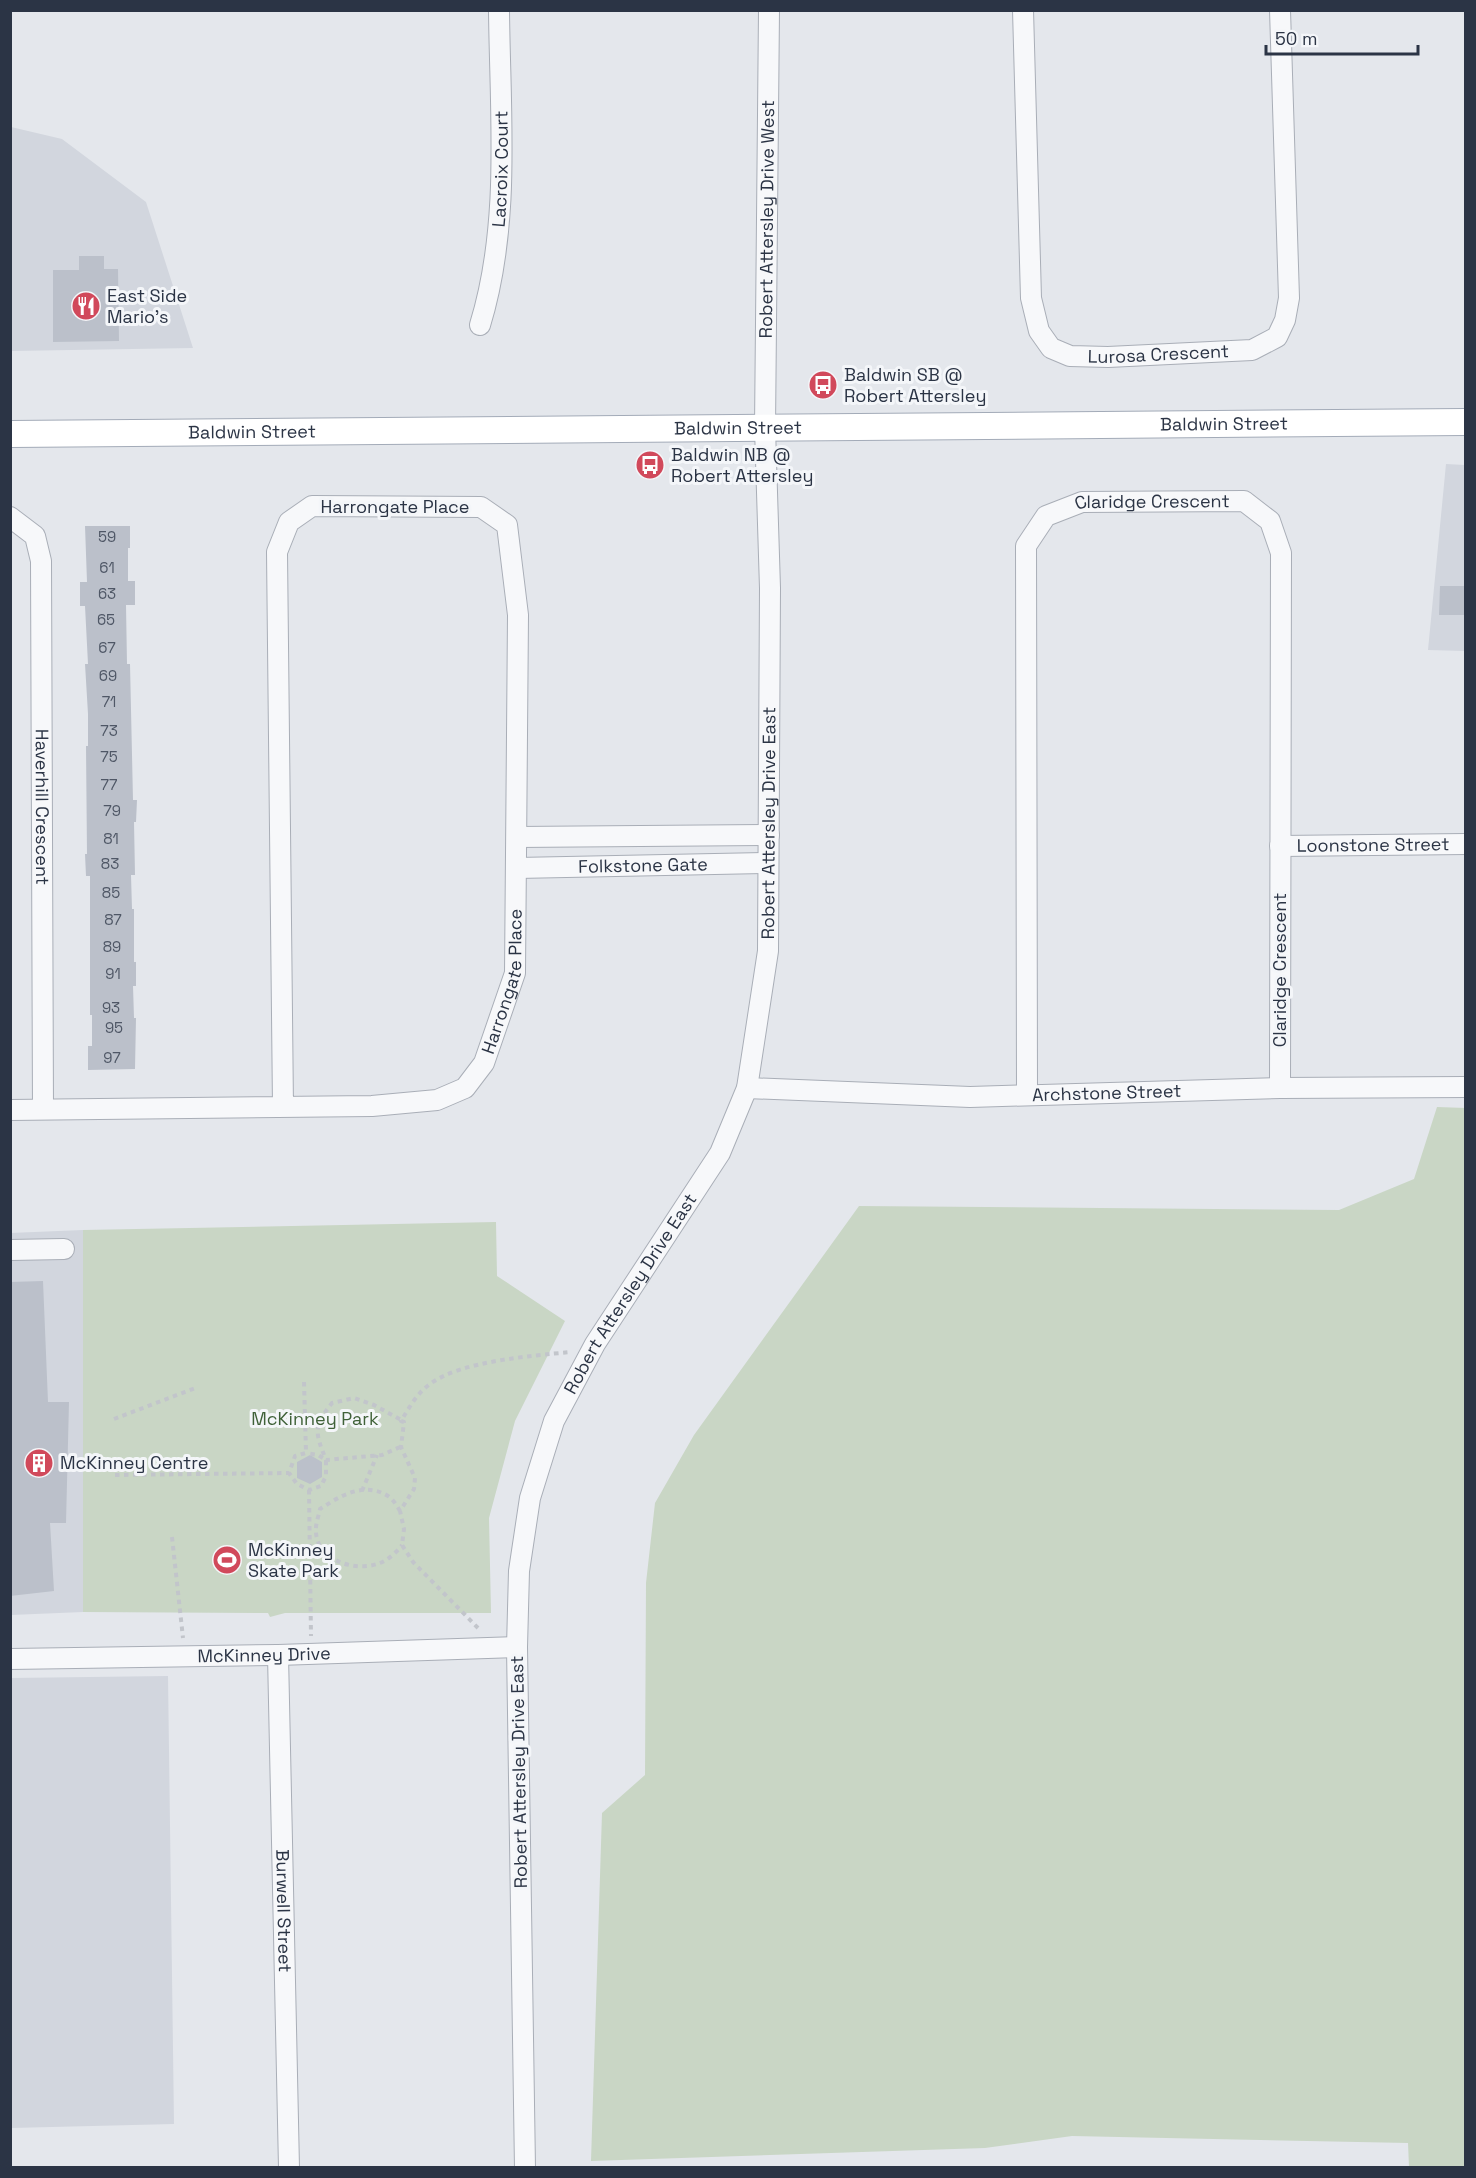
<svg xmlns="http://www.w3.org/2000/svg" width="1476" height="2178" font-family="'Space Grotesk',sans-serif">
	<rect width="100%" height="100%" fill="#e4e7ec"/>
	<path fill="#d2d6de" d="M11,127L62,139L146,202L193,348L11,351Z
		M1446,464L1465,465V651L1428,650Z
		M83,1230V1612L11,1615L10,1233Z
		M168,1676L174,2124L11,2128V1678Z"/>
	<path fill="#c9d6c5" d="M1437,1107L1466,1108L1465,2167H1409L1408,2143L1072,2136L985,2148L591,2161L602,1813L645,1775L646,1583L655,1503L694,1435L859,1206L1339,1210L1414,1179Z
		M496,1222L497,1276L565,1321L515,1421L489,1518L491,1613H285L270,1617L268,1613L83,1612V1230Z"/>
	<path fill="#bbc0ca" d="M79,256H104V269H118L119,341L53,342V270H79Z
		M85,526H130V548H128V581H135V605H126L127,664H130L133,800H137L136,822H134L135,875H131L132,909H134V962H136V986H133L134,1018H136L135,1069L88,1070V1046H92V1015H90V876H86L85,854H87L86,746H88V714L85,664H88L85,606H80V582H87Z
		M1440,586H1466V615H1439Z
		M43,1281L48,1402H69L66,1523H50L54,1591L10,1596V1282Z
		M310,1455L322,1462V1477L310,1484L297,1478V1462Z"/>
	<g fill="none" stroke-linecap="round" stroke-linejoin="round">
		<g stroke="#a9aeb7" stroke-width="22">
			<g id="minor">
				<path id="s1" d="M1023,10L1031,298L1039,331L1051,348L1070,356L1108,357L1252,350L1277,337L1285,320L1289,298L1280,10"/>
				<path id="s2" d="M480,325C511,224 500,115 499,10"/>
				<path id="s3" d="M10,517L35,536L41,561L43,1109"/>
				<path d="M517,837L769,835"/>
				<path id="s4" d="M1280,846L1466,844"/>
				<path id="s5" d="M517,868L768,863"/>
				<path id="s6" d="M747,1088L970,1097L1280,1088L1466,1087"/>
				<path id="s7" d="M1027,1094L1026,546L1046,516L1082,502L1244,501L1270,521L1281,553L1280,1088"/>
				<path id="s8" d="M10,1110L372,1106L437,1100L465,1088L484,1063L515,973L518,615L507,525L481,507L312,506L289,522L277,552L283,1107"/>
				<path d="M10,1250L64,1249"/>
				<path id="s9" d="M278,1655L289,2168"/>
				<path id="s10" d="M10,1659L278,1655L517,1647"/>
				<path id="s11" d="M525,2168L517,1647L519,1571L530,1498L554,1421L595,1344L720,1153L747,1088L768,951L770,588L765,428L769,10"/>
			</g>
		</g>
		<g stroke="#a3abb8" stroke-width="28">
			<g id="major">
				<path id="s12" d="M10,434L1466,422"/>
			</g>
		</g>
		<path stroke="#c2c5cb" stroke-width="4" stroke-dasharray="4.5 4.5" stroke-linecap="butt" d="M304,1382L306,1453L295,1456L289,1473L297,1484L309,1490L321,1486L326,1476V1460L318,1455L306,1453
			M114,1419L198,1387
			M400,1447L382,1455L326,1460C315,1432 313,1427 332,1403L354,1398L374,1405L403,1421
			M115,1475L289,1473
			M309,1490L311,1636
			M362,1491L377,1455
			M400,1511C397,1506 393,1499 388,1496C364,1481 340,1496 320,1509C319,1515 316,1522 316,1528C314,1560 355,1573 380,1563C388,1560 397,1552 402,1545
			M172,1537L183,1638
			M478,1628L413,1562L402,1545L404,1529L400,1511L414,1489L415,1478L401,1447L404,1422L401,1421C409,1408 417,1393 430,1384C461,1361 531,1356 570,1352"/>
		<use href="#minor" stroke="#f7f8fa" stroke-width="20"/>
		<use href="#major" stroke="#fff" stroke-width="26"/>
	</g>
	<defs>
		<g id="restaurant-disc" transform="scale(1.5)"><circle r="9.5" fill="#d1495b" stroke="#f4f6f9"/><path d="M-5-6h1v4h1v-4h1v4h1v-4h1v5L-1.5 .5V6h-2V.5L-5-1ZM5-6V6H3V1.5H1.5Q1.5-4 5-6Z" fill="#fff"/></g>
		<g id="bus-disc" transform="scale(1.5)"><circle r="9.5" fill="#d1495b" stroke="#f4f6f9"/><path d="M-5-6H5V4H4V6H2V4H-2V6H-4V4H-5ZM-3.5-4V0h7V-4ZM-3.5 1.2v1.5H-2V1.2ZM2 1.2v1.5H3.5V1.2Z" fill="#fff"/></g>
		<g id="building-disc" transform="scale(1.5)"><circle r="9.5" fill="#d1495b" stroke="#f4f6f9"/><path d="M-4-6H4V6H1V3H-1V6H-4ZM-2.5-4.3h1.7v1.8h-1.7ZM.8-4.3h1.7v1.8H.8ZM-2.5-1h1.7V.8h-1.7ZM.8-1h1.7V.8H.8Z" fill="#fff"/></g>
		<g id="stadium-disc" transform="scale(1.5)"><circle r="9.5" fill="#d1495b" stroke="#f4f6f9"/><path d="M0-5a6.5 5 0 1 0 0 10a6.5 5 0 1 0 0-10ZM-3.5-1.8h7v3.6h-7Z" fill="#fff"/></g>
	</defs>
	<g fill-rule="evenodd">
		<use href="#restaurant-disc" x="86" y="306"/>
		<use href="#bus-disc" x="823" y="385"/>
		<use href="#bus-disc" x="650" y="465"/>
		<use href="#building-disc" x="39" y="1463"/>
		<use href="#stadium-disc" x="227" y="1560"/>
	</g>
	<g text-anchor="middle" stroke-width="6" stroke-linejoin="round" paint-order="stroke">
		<g font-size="15" fill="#4f5766">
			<text x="107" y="542">59</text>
			<text x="107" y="573">61</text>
			<text x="107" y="599">63</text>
			<text x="106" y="625">65</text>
			<text x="107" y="653">67</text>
			<text x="108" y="681">69</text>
			<text x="109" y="707">71</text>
			<text x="109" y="736">73</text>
			<text x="109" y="762">75</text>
			<text x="109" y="790">77</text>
			<text x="112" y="816">79</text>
			<text x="111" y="844">81</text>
			<text x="110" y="869">83</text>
			<text x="111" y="898">85</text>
			<text x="113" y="925">87</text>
			<text x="112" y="952">89</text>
			<text x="113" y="979">91</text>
			<text x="111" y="1013">93</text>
			<text x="114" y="1033">95</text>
			<text x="112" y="1063">97</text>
		</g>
		<g font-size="18" fill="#2b3445" stroke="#f4f6f9">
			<text dy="6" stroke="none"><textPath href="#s2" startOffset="158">Lacroix Court</textPath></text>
			<text dy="6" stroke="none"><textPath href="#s11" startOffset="2008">Robert Attersley Drive West</textPath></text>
			<text dy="6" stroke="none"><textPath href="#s1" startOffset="452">Lurosa Crescent</textPath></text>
			<text dy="6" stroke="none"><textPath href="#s12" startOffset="1214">Baldwin Street</textPath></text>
			<text dy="6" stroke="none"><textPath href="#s12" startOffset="728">Baldwin Street</textPath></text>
			<text dy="6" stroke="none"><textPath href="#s12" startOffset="242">Baldwin Street</textPath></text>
			<text dy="6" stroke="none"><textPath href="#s7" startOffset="693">Claridge Crescent</textPath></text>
			<text x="395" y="513">Harrongate Place</text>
			<text dy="6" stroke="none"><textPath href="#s3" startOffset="303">Haverhill Crescent</textPath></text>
			<text dy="6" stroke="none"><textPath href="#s11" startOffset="1404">Robert Attersley Drive East</textPath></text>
			<text dy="6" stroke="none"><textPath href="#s4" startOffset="93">Loonstone Street</textPath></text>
			<text dy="6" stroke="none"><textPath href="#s5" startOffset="126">Folkstone Gate</textPath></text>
			<text transform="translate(1280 970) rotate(-90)" y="6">Claridge Crescent</text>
			<text dy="6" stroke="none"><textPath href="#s8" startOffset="574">Harrongate Place</textPath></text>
			<text dy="6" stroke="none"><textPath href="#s6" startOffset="360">Archstone Street</textPath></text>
			<text dy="6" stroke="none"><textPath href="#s11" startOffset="900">Robert Attersley Drive East</textPath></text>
			<text dy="6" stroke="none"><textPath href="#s10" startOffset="254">McKinney Drive</textPath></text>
			<text transform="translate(519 1772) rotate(-91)" y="6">Robert Attersley Drive East</text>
			<text dy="6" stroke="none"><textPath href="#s9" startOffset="256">Burwell Street</textPath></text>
		</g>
		<g font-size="18" fill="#2b3445" stroke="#f4f6f9" text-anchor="start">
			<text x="107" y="302">East Side<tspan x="107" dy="21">Mario's</tspan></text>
			<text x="844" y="381">Baldwin SB @<tspan x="844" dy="21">Robert Attersley</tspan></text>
			<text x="671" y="461">Baldwin NB @<tspan x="671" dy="21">Robert Attersley</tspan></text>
			<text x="60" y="1469">McKinney Centre</text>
			<text x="248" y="1556">McKinney<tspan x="248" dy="21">Skate Park</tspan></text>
		</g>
		<g font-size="18" fill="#3f6138" stroke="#f4f6f9">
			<text x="315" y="1425">McKinney Park</text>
		</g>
	</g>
	<rect width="1476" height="2178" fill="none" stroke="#2b3445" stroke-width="24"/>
	<path d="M1266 45v9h152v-9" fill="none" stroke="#2b3445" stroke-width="3"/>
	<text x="1275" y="45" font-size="18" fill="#2b3445" stroke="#f4f6f9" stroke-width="4.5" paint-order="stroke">50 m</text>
</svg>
